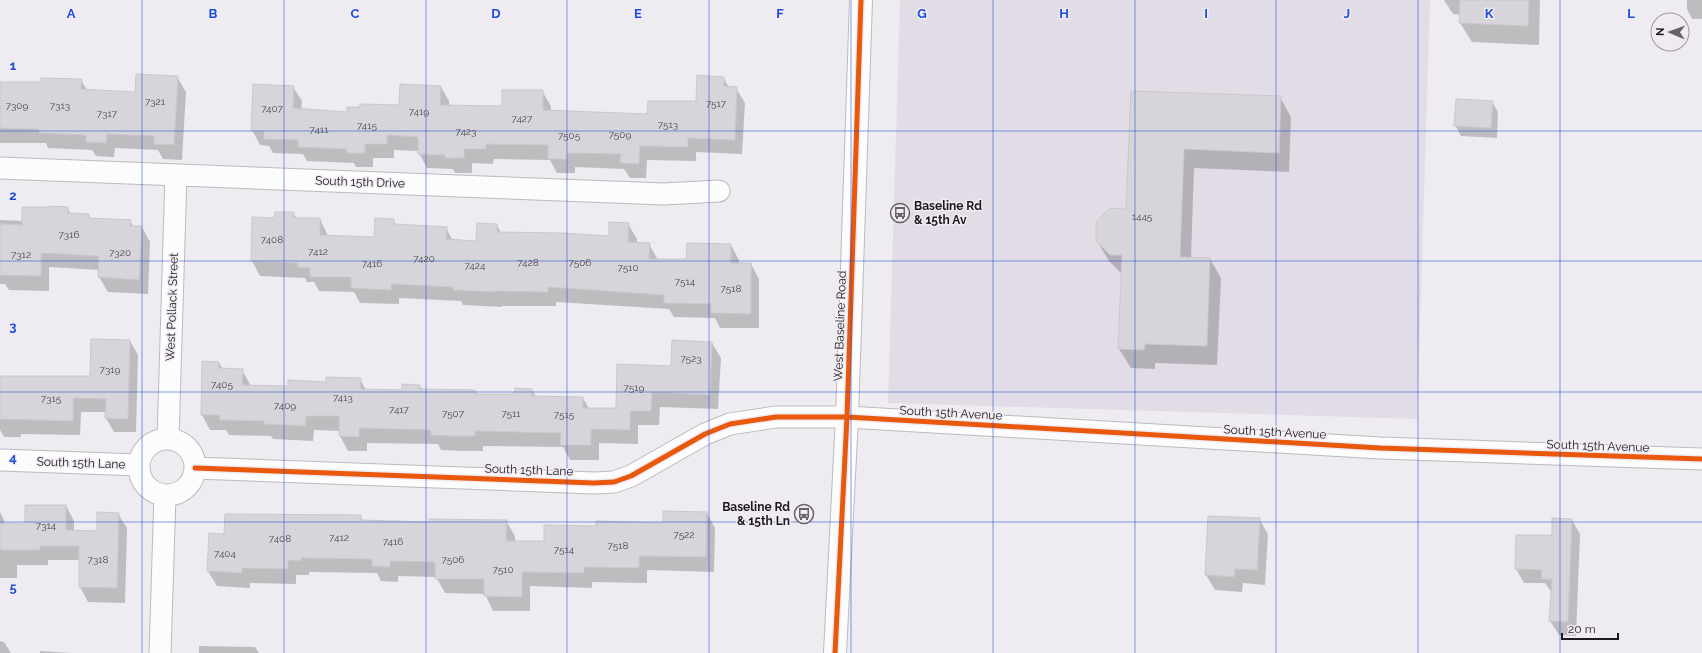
<svg xmlns="http://www.w3.org/2000/svg" width="1702" height="653" font-family="Raleway,sans-serif">
	<rect width="100%" height="100%" fill="#efecf1"/>
	<path fill="#e2dce6" d="M900,0H1430L1417,419L888,403Z"/>
	<path fill="#0003" d="M1444,0H1540L1539,45L1472,42L1460,23L1461,15L1453,14Z
		M1687,0H1702V19H1692L1687,9Z
		M177,77L186,92L182,160L163,159L158,150L115,148L114,157L96,156L92,150L48,148L46,143H0V83H42L81,80L87,90L136,93Z
		M724,78L729,88H736L745,103L742,154L696,152V161L647,160L646,178H630L624,169L575,167V173H557L550,160L494,159L493,164L472,163V173H455L453,169L427,168L419,153V151L394,150V158H373V167H356L354,163L307,161L303,154L273,153L269,146L260,145L252,130L293,87L302,101L301,110L348,113L400,106L441,87L449,101V106L503,107L542,91L551,106V111L648,115L697,102Z
		M1131,92L1280,97L1291,117L1289,172L1194,168L1191,258L1210,259L1221,278L1217,365L1155,363V369L1131,368L1119,349L1122,274L1109,261L1097,241L1127,210Z
		M1492,102L1498,112L1497,138L1461,136L1455,125Z
		M67,208L71,214L89,215L91,219L130,221L134,227H142L150,242L148,294L108,292L99,277L100,270L49,267V291L9,290L5,284H0V220L23,221Z
		M293,213L297,219H320L328,236L375,239L393,220L396,225L446,228L453,241L477,242L497,225L501,233L610,237L628,224L637,239V243L649,244L658,260H687L731,245L739,260V264H751L759,279V328H720L715,318L674,317L669,309L556,302V306H502V307L463,305L461,301L399,298V304L360,303L354,292L319,291L314,282H307L305,278L260,276L252,261L275,219Z
		M130,341L138,355L136,432H114L106,418V412H81L80,435L21,434V437H4L0,430V377H91Z
		M712,343L721,358L718,409L660,407L659,425H638V444L599,443V460H570L563,447L483,446V451H462L441,450L438,444L367,443V451H348L340,436V431L314,430L313,441L273,439L271,436L229,435L226,430H210L202,415L219,363L223,369L242,370L251,386L289,387L360,379L366,390L403,391L420,386L423,390L475,391L477,395H515L532,390L536,397L583,398L589,409H617L672,367Z
		M66,506L74,521V531L98,532L118,514L127,528L125,603L88,602L80,587V560H48V565H17V578H0V512L4,520V524L26,525Z
		M707,513L715,528L714,572L647,570V583L592,582V588L530,586V611H493L485,594L445,593L436,577L398,576V582L381,581L377,573L309,572V575H296V584L250,583V588L217,586L208,571L210,534L225,535L361,516L363,521L430,523L506,521L515,536V542L545,543L597,527L664,524Z
		M1209,517L1259,519L1268,534L1265,585L1243,583L1242,592L1215,590L1206,575Z
		M1572,520L1580,534L1576,636L1559,635L1550,621L1552,593L1545,583H1524L1516,569Z
		M0,641L4,642L11,653H0Z
		M199,646L255,647L259,653H199Z
		M40,651L71,653H72H40Z"/>
	<path fill="#d7d5d9" stroke="#cbc8cc" d="M1460,0H1529L1528,26L1459,23Z
		M136,74L178,76L174,145L154,144V136L107,134L106,143L86,142V135L39,133V129L0,128V82H41V78L82,79L81,89L135,92Z
		M697,75L724,77V86L737,87L735,140L688,138V147L640,146L639,164L620,163L621,154L567,153V159H548V145L486,144V149H464V158H445V155L418,154V137L387,135V144H365V153H346L347,149L298,147V140L264,139V131H251L253,84L294,86L293,108L347,112V107H360V104L399,105L400,84L441,86L440,105L502,106V90H543V110L647,114L648,101H696Z
		M1131,91L1281,96L1279,153L1184,149L1180,257L1210,258L1207,346L1145,344L1144,350L1118,349L1122,255H1110L1096,241V222L1110,208L1126,209Z
		M1456,99L1493,101L1491,128L1454,126Z
		M50,206L68,207V213L89,214V218L131,220L130,226H142L139,280L98,277L99,256L41,253V276L0,275V224L22,225V207H50Z
		M275,212H294L293,218H320V235L374,237L375,218L394,219V224L447,227L446,239L476,241L477,223L497,224V232L562,233L609,236V222L629,223L628,242L650,243L649,259H686L687,243L731,244V263H751V314L711,313V304L664,303V295L548,287V292L494,291V292L453,290V287L391,284V290L351,288V277H310V268L298,267V263L251,261L252,217L274,218Z
		M91,339L130,340L128,419L105,418L106,399L73,398V421L0,419V376H90Z
		M672,340L712,342L710,395L652,392L651,411H630V430L591,429V445H560L561,433L475,431V436H453L431,435V430L359,428V437L339,436V416H306L305,426L264,424V421L219,420L220,415H201L202,361L219,362V368L243,369L242,385L288,386V380L326,382V377L361,378L360,389L402,390V384L420,385V389L475,390V394H514L515,388L532,389V396L583,397V408H616L617,364L671,366Z
		M25,505H66V530L97,531V512L119,513L117,588L79,587V546H40V550H0V523L25,524Z
		M663,511L707,512L706,557L639,556V568L584,567V573L522,572V597L484,596V579H435V562L390,561V567L372,566V559L301,558V561L288,560V569L242,568V573L207,571L209,533L224,534L225,514L361,515V520L429,522V519L507,520L506,541H544V525L596,526V521L663,523Z
		M1208,516L1260,518L1257,570L1235,569L1234,577L1205,575Z
		M1552,518L1572,519L1568,622L1549,621L1552,579H1541L1542,570L1515,569L1516,535H1552Z"/>
	<g fill="none" stroke-linecap="round" stroke-linejoin="round">
		<g stroke="#bcbabe" stroke-width="23">
			<path id="street" d="M0,168L664,194L719,191
				M139 467a28 28 0 1 1 56 0a28 28 0 1 1-56 0Z
				M168,439L176,175
				M0,460L139,465
				M195,468L594,483L614,482L631,476L705,434L730,424L776,417H847L1380,448L1702,459
				M160,653L165,495"/>
		</g>
		<g stroke="#bcbabe" stroke-width="24">
			<path id="primary" d="M835,653L847,417L861,0"/>
		</g>
		<use href="#street" stroke="#fdfcfd" stroke-width="21"/>
		<use href="#primary" stroke="#fdfcfd" stroke-width="22"/>
		<g stroke="#f0ebf2" stroke-width="8">
			<path id="cycleway" d="M195,468L594,483L614,482L631,476L705,434L730,424L776,417H847L1380,448L1702,459
				M835,653L847,417L861,0"/>
		</g>
		<use href="#cycleway" stroke="#e8590c" stroke-width="5"/>
	</g>
	<path fill="none" stroke="#1d4ed8" stroke-width="1" stroke-opacity="0.55" d="M142,0V653M284,0V653M426,0V653M567,0V653M709,0V653M851,0V653M993,0V653M1135,0V653M1276,0V653M1418,0V653M1560,0V653M0,131H1702M0,261H1702M0,392H1702M0,522H1702"/>
	<defs>
		<g id="bus-ring" transform="scale(1)"><circle r="9.5" fill="#f0ebf2" stroke="#666467" stroke-width="1.5"/><path d="M-5-6H5V4H4V6H2V4H-2V6H-4V4H-5ZM-3.5-4V0h7V-4ZM-3.5 1.2v1.5H-2V1.2ZM2 1.2v1.5H3.5V1.2Z" fill="#666467"/></g>
	</defs>
	<g fill-rule="evenodd">
		<use href="#bus-ring" x="900" y="213"/>
		<use href="#bus-ring" x="804" y="514"/>
	</g>
	<g text-anchor="middle" stroke-width="3" stroke-linejoin="round" paint-order="stroke">
		<g font-size="10" fill="#4b494c">
			<text x="155" y="105">7321</text>
			<text x="716" y="107">7517</text>
			<text x="17" y="109">7309</text>
			<text x="60" y="109">7313</text>
			<text x="272" y="112">7407</text>
			<text x="419" y="115">7419</text>
			<text x="107" y="117">7317</text>
			<text x="522" y="122">7427</text>
			<text x="668" y="128">7513</text>
			<text x="367" y="129">7415</text>
			<text x="319" y="133">7411</text>
			<text x="466" y="135">7423</text>
			<text x="620" y="138">7509</text>
			<text x="569" y="139">7505</text>
			<text x="1142" y="220">1445</text>
			<text x="69" y="238">7316</text>
			<text x="272" y="243">7408</text>
			<text x="318" y="255">7412</text>
			<text x="120" y="256">7320</text>
			<text x="21" y="258">7312</text>
			<text x="424" y="262">7420</text>
			<text x="528" y="266">7428</text>
			<text x="580" y="266">7506</text>
			<text x="372" y="267">7416</text>
			<text x="475" y="269">7424</text>
			<text x="628" y="271">7510</text>
			<text x="685" y="285">7514</text>
			<text x="731" y="292">7518</text>
			<text x="691" y="362">7523</text>
			<text x="110" y="373">7319</text>
			<text x="222" y="388">7405</text>
			<text x="634" y="391">7519</text>
			<text x="343" y="401">7413</text>
			<text x="51" y="402">7315</text>
			<text x="285" y="409">7409</text>
			<text x="399" y="413">7417</text>
			<text x="453" y="417">7507</text>
			<text x="511" y="417">7511</text>
			<text x="564" y="418">7515</text>
			<text x="46" y="529">7314</text>
			<text x="684" y="538">7522</text>
			<text x="339" y="541">7412</text>
			<text x="280" y="542">7408</text>
			<text x="393" y="545">7416</text>
			<text x="618" y="549">7518</text>
			<text x="564" y="553">7514</text>
			<text x="225" y="557">7404</text>
			<text x="98" y="563">7318</text>
			<text x="453" y="563">7506</text>
			<text x="503" y="573">7510</text>
		</g>
		<g font-size="12" fill="#1c1a1d" stroke="#f0ebf2">
			<text transform="translate(360 182) rotate(2)" y="4">South 15th Drive</text>
			<text transform="translate(172 307) rotate(-88)" y="4">West Pollack Street</text>
			<text transform="translate(840 326) rotate(-88)" y="4">West Baseline Road</text>
			<text transform="translate(951 413) rotate(3)" y="4">South 15th Avenue</text>
			<text transform="translate(1275 432) rotate(3)" y="4">South 15th Avenue</text>
			<text transform="translate(1598 446) rotate(2)" y="4">South 15th Avenue</text>
			<text transform="translate(81 463) rotate(2)" y="4">South 15th Lane</text>
			<text transform="translate(529 470) rotate(2)" y="4">South 15th Lane</text>
		</g>
		<g font-size="12" font-weight="bold" fill="#1c1a1d" stroke="#f0ebf2" text-anchor="start">
			<text x="914" y="210">Baseline Rd<tspan x="914" dy="14">&amp; 15th Av</tspan></text>
			<text x="790" y="511" text-anchor="end">Baseline Rd<tspan x="790" dy="14">&amp; 15th Ln</tspan></text>
		</g>
	</g>
	<g font-size="13" text-anchor="middle" font-weight="bold" fill="#1d4ed8" stroke="#f0ebf2" stroke-width="3" stroke-linejoin="round" paint-order="stroke">
		<text x="71" y="18">A</text>
		<text x="213" y="18">B</text>
		<text x="355" y="18">C</text>
		<text x="496" y="18">D</text>
		<text x="638" y="18">E</text>
		<text x="780" y="18">F</text>
		<text x="922" y="18">G</text>
		<text x="1064" y="18">H</text>
		<text x="1206" y="18">I</text>
		<text x="1347" y="18">J</text>
		<text x="1489" y="18">K</text>
		<text x="1631" y="18">L</text>
		<text x="13" y="70">1</text>
		<text x="13" y="200">2</text>
		<text x="13" y="331">3</text>
		<text x="13" y="462">4</text>
		<text x="13" y="592">5</text>
	</g>
	<g transform="translate(1670 32) rotate(272)"><circle r="19" fill="#f0ebf2" stroke="#9b979d"/>
	<path d="M0-3L7 15L0 10L-7 15Z" fill="#666467"/>
	<text y="-6" font-size="11" font-weight="bold" text-anchor="middle" fill="#1c1a1d">N</text>
	</g>
	<path d="M1562 633v6h56v-6" fill="none" stroke="#1c1a1d" stroke-width="2"/>
	<text x="1568" y="633" font-size="12" fill="#1c1a1d" stroke="#f0ebf2" stroke-width="3" paint-order="stroke">20 m</text>
</svg>
